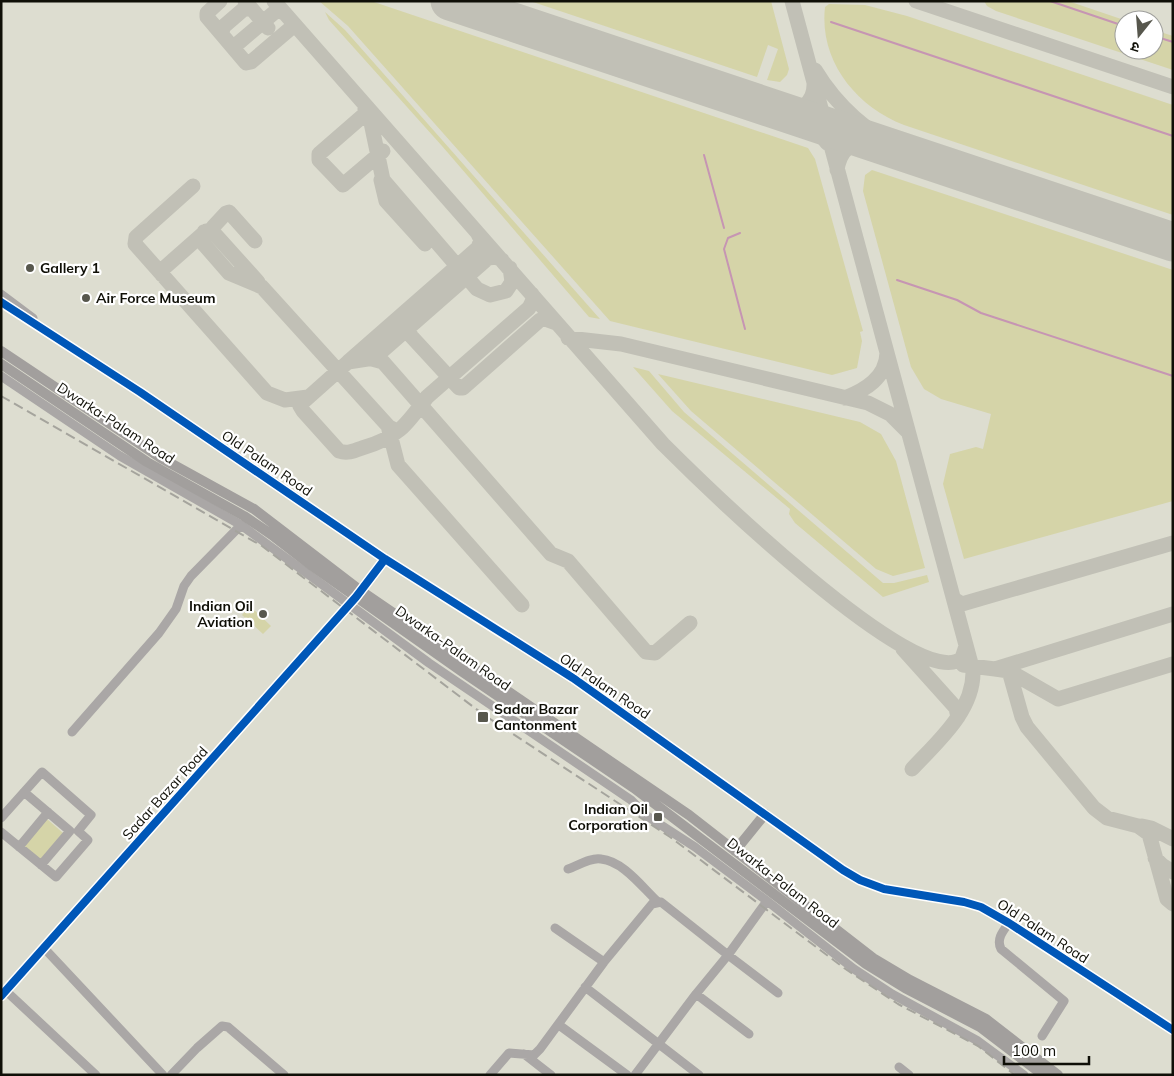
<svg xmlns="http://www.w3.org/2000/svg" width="1174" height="1076" font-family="Mulish,'Noto Sans Devanagari',sans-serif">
	<rect width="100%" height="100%" fill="#ddddd0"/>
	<path fill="#d5d4a8" d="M319,1H371L808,148L815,159L863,331L860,332L862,341L857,368L832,375L610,321L348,26Z
		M530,1H771L789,69L787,75L780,82L767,80L778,49L768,45L757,77Z
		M984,1H1068L1124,20V50H1154V30L1173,36V70L996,11L987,6Z
		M829,4L865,5L907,16L1173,105V215L904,125C855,106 819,60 825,7Z
		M325,12L345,30L600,319L589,317L442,146L329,20Z
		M872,170L1173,270V501L964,559L943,484L950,454L976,447L983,449L991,414L941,399L924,389L911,367L863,191L865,175Z
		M633,367L649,371L684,412L883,583H894L927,575L929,582L883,597L795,523L789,514L790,509L672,411Z
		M658,374L860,422L881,434L896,461L925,568L893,576L876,569L691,411Z
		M250,606L271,626L263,634L242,615Z
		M47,819L63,833L40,860L24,846Z"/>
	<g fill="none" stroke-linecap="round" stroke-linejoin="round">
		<path stroke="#c695b3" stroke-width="2" d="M1050,1L1124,26
			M831,22L1173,136
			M1154,36L1173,42
			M704,155L724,228
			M740,233L728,238L724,249L745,329
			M897,280L957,300L981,313L1173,376"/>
		<path stroke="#c1c0b6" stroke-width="15" d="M220,1L207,13V17L246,63L251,62L291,28H296
			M245,1L268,28
			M274,1L663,444C696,477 920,697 962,658L966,646
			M792,1L973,671C974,711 937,742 912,769
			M916,1L1173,87
			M222,34L223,27L245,8L251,9
			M231,45H236L276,11L283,12
			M815,70C838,108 868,134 908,153
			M365,108V114L319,154V160L343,185L383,151
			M779,111C798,112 815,105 814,83
			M369,113L383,180L477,289L490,295L506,291L512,282L510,268
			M795,116L814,126L827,143
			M837,170C840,150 851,141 871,141
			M381,180L386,201L425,244
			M193,186L136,237L135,244L267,393L285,400L308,397
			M213,232H204L201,241L229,273L262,287L389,427L395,430L400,429
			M255,241L229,212L226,213L213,227V232L258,282
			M502,260L496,257L488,258L374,358L348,362L302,403L300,406L303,411L339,451C347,454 354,451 362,448C397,438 406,426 427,397L529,308L533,300L532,294
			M162,275L163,269L206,231
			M411,325L409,331L411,336L459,388H463L540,320L545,319L556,323
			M568,338L621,344L868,403L890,414L907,431
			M372,359L383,362L551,554L568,561L646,652L655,653L690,623
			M348,362L478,248L481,240L478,234
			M845,398C865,390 886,378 887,353
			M389,430L398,465L522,605
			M954,599L962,604L1173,543
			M903,649L956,708L958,717
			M963,665L995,669L1173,614
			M995,669L1009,671L1022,717L1027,727L1094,808L1107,818L1138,826L1149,834L1167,899L1173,904
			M1009,671L1058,699L1173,664
			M1142,826L1151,828L1173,839
			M1155,858L1162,865L1173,872"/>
		<path stroke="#c1c0b6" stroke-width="39" d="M450,1L1173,242"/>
		<path stroke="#aaa7a6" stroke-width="9" d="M1,294L33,318
			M1,302L140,392L385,559L573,678L843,870L860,880L884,889L964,902L981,907L1009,923L1173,1030
			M1,376L120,456L241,525L429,663L631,800L647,816L695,847L767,901L854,969L892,994L978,1041L1024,1075
			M72,732L159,633L176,609L184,586L191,576L241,525
			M24,792L70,831L41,865
			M1,818L42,772L91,815L78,831L88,840L56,877L1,832
			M19,847L48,812
			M568,869C577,866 591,857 601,859C623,861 642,887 657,901
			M1009,923C1003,931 996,939 1001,949L1064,1001L1042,1036
			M555,928L604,962
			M44,948L163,1075
			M585,987L699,1075
			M6,991L96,1075
			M696,994L749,1034
			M1,996L356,597L385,559
			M559,1025L627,1075
			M524,1054L551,1075
			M899,1067L909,1075
			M171,1075L197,1048L222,1026L228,1027L284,1075
			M490,1075L509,1053L534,1055L540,1049L604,962L652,904L661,902L728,955L767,901
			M635,1075L696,994L728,955L778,993"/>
		<path stroke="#a29f9d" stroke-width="10" d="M1,351L161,458L254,509L361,591L689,815L873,958L910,980L986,1019L1058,1075
			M1,364L147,462L244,516L272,535L312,566L461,671L634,788L866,964L905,988L980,1027L1043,1075
			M735,851L765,814"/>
		<path stroke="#a5a49d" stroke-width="2" stroke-dasharray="10 5" stroke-linecap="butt" d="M1,396L262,546L484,715L670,837L844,968L898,1004L978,1046L1015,1075"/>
		<g stroke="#fff" stroke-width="11">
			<path id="cycleway" d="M1,302L140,392L385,559L573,678L843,870L860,880L884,889L964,902L981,907L1009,923L1173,1030
				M1,996L356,597L385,559"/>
		</g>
		<use href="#cycleway" stroke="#0057b8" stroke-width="8"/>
	</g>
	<g fill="#57574d" stroke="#fff" stroke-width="2">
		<circle cx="30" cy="268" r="5"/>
		<circle cx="86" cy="298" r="5"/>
		<circle cx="263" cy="614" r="5"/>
		<rect x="477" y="711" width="12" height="12" rx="2.5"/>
		<rect x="653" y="812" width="10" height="10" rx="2.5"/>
	</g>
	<g text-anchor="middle" stroke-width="4.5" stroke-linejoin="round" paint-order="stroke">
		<g font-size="14" font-weight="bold" fill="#0f0f07" stroke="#fff" text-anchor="start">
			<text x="40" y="273">Gallery 1</text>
			<text x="96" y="303">Air Force Museum</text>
			<text x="253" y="611" text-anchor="end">Indian Oil<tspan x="253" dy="16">Aviation</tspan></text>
			<text x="494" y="714">Sadar Bazar<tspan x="494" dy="16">Cantonment</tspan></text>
			<text x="648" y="814" text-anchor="end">Indian Oil<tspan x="648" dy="16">Corporation</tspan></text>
		</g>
		<g font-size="14" fill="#0f0f07" stroke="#fff">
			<text transform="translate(116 423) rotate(33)" y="5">Dwarka-Palam Road</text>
			<text transform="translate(267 463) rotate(34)" y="5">Old Palam Road</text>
			<text transform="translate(453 648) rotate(35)" y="5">Dwarka-Palam Road</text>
			<text transform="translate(605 686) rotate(34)" y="5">Old Palam Road</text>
			<text transform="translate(165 793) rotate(-48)" y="5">Sadar Bazar Road</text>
			<text transform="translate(783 883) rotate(38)" y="5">Dwarka-Palam Road</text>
			<text transform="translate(1043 931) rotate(33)" y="5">Old Palam Road</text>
		</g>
	</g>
	<rect width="1174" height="1076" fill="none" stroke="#0f0f07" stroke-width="5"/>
	<g transform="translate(1139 35) rotate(197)"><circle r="24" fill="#ffffff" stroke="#9f9f9c"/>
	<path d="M0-4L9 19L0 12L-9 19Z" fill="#57574d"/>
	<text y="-8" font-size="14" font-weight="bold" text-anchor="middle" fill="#0f0f07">उ</text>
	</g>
	<path d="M1004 1056v8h85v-8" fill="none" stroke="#0f0f07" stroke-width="2.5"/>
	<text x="1012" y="1056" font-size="15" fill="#0f0f07" stroke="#ffffff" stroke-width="4" paint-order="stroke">100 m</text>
</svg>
